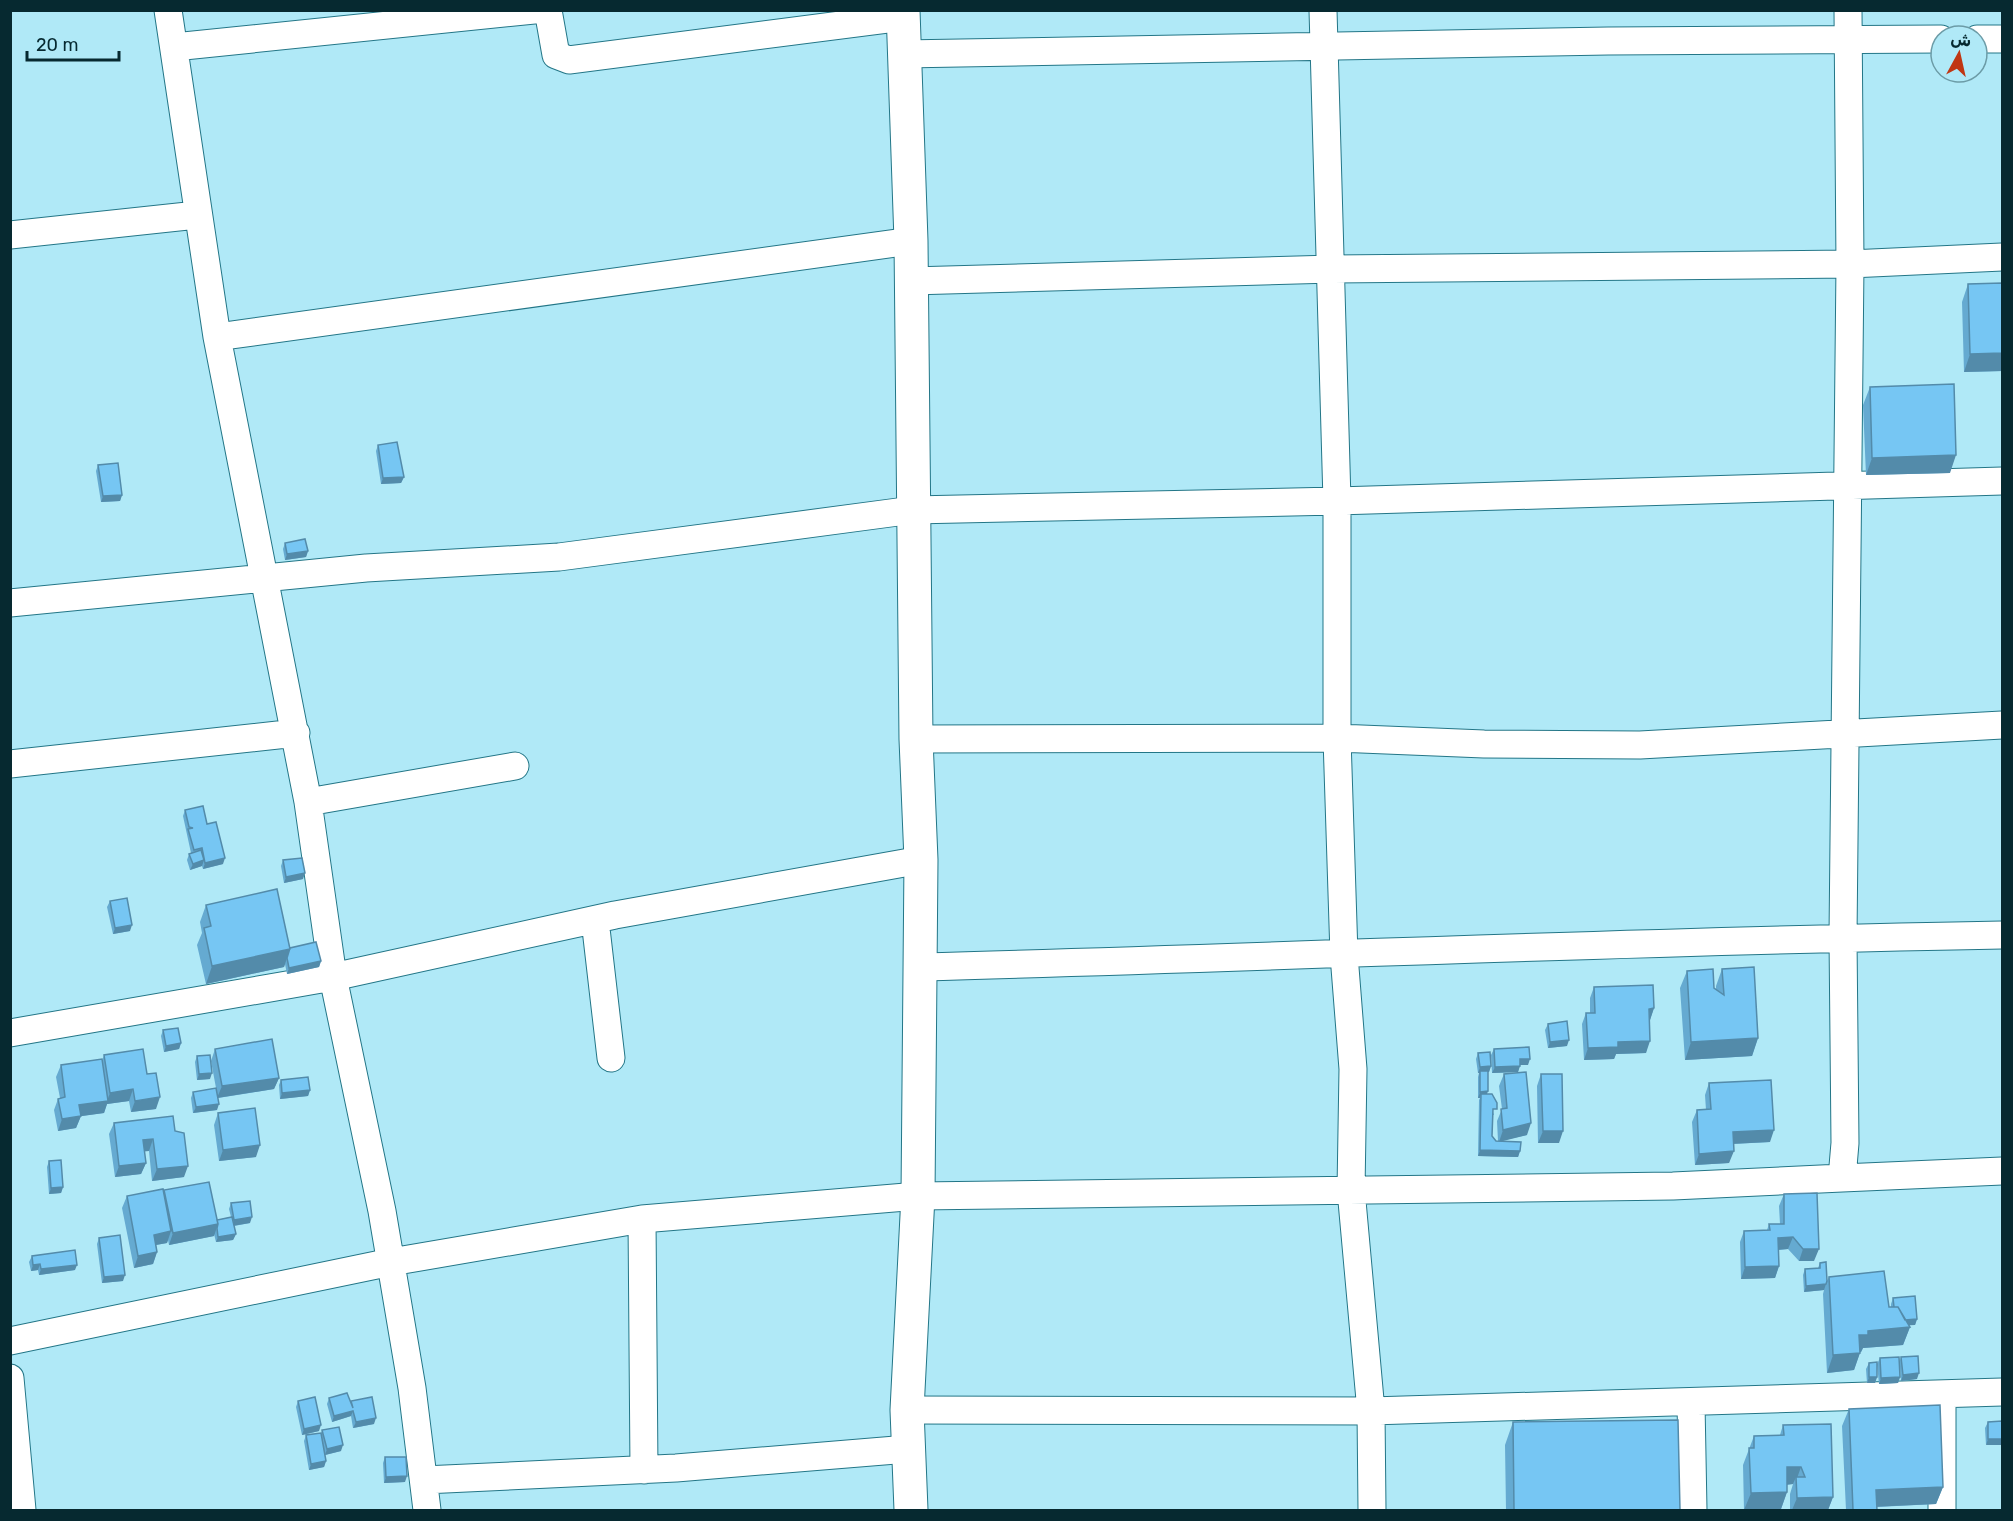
<svg xmlns="http://www.w3.org/2000/svg" width="2013" height="1521" font-family="Rubik,'Noto Sans Arabic',sans-serif">
	<rect width="100%" height="100%" fill="#b0e9f7"/>
	<g fill="none" stroke-linecap="round" stroke-linejoin="round">
		<g stroke="#237687" stroke-width="29">
			<path id="street" d="M168,10L217,337L308,802L333,977L382,1211L412,1388L427,1510
				M548,10L556,55L569,60L903,17
				M1323,10L1337,501V738L1344,955L1353,1069L1351,1190L1371,1411L1372,1510
				M1848,10L1850,264L1843,937L1845,1143L1842,1178L2002,1171
				M1977,39H2002
				M174,47L534,10
				M903,54L1608,41L1941,39
				M10,235L197,215
				M911,281L1333,269L1850,264L2002,257
				M217,337L911,241
				M10,603L366,568L559,557L913,510L1337,501L2002,481
				M916,739L1337,738L1484,744L1640,745L2002,725
				M10,764L296,733
				M308,802L515,766
				M595,920L611,1058
				M921,967C1281,957 1642,941 2002,935
				M10,1033L333,977L615,915L921,860
				M642,1219L644,1470
				M10,1341L391,1262L642,1219L918,1196L1673,1186L1842,1178
				M10,1378L22,1510
				M1691,1403L1693,1510
				M907,1410L1371,1411L2002,1392
				M424,1480L676,1468L908,1449
				M1942,1510V1394"/>
		</g>
		<g stroke="#237687" stroke-width="35">
			<path id="secondary" d="M903,10L911,241L916,739L921,860L918,1196L907,1410L911,1510"/>
		</g>
		<use href="#street" stroke="#fff" stroke-width="27"/>
		<use href="#secondary" stroke="#fff" stroke-width="33"/>
	</g>
	<path fill="#65aad1" d="M2002,283V371L1964,372L1962,302L1968,284Z
		M1870,387L1950,473L1866,475L1863,405Z
		M378,445L404,477L401,483L381,484L376,451Z
		M98,465L122,495L120,501L101,502L96,471Z
		M285,543L308,551L306,557L285,560L283,549Z
		M185,810L207,824L223,864L203,869L202,866L190,870L187,860L189,854L191,853L183,816Z
		M283,860L303,879L284,883L281,866Z
		M110,901L130,931L113,934L107,907Z
		M206,905L290,948L321,961L319,967L287,974L285,964L284,967L206,984L197,945L202,933L200,922Z
		M1722,969L1758,1038L1752,1056L1685,1060L1680,988L1687,971L1716,990V986Z
		M1594,987L1654,1008L1650,1020L1646,1053L1616,1054L1614,1059L1584,1060L1582,1024L1586,1013H1590V998Z
		M1548,1024L1567,1046L1548,1048L1545,1030Z
		M163,1030L181,1043L179,1049L164,1052L161,1036Z
		M215,1049L279,1078L274,1089L218,1098L217,1110L193,1113L191,1098L193,1092L216,1088L211,1061Z
		M1494,1049L1528,1065H1520L1518,1072L1492,1073L1491,1055Z
		M1478,1053L1491,1066L1489,1072H1488L1487,1094L1494,1115H1493L1492,1136L1496,1141H1498L1497,1121L1502,1109L1499,1086L1504,1074L1527,1135L1500,1141L1520,1151L1518,1157L1478,1156L1479,1100L1480,1098H1478V1077L1479,1073H1478L1476,1059Z
		M104,1055L147,1074L156,1109L131,1112L129,1101L107,1104L104,1113L81,1116L76,1128L58,1131L54,1110L58,1099L60,1098L56,1077L61,1065L102,1061Z
		M197,1056L210,1079L197,1080L195,1062Z
		M1541,1074L1559,1143H1538L1537,1086Z
		M281,1080L310,1090L308,1096L280,1099L279,1085Z
		M1709,1083L1770,1142L1733,1144L1729,1163L1695,1165L1692,1122L1697,1110H1706L1705,1095Z
		M218,1113L256,1157L219,1161L214,1125Z
		M114,1123L175,1131L184,1177L152,1181L149,1151H144L146,1163L141,1174L115,1177L109,1134Z
		M49,1161L63,1187L61,1193L49,1194L47,1167Z
		M164,1190L217,1220L231,1217L229,1209L231,1203L250,1223L234,1226L236,1234L233,1240L216,1242L214,1234V1236L169,1245L168,1240L167,1243L156,1245L157,1252L153,1264L134,1268L122,1208L127,1196L163,1193Z
		M1784,1194L1814,1261H1799L1788,1249L1779,1250V1266L1775,1278L1741,1279L1740,1242L1744,1231L1767,1230L1769,1224H1780L1779,1206Z
		M99,1238L123,1281L102,1283L97,1244Z
		M32,1256L75,1270L39,1275L38,1270L31,1271L29,1262Z
		M1820,1263L1827,1281L1829,1277L1889,1307H1891V1304L1893,1298L1917,1319L1915,1325H1909L1910,1327L1903,1345L1863,1348L1861,1352H1860L1854,1370L1827,1373L1823,1294L1824,1290L1804,1292L1803,1275L1805,1269L1818,1268Z
		M1901,1357L1917,1379L1901,1381L1900,1367V1377L1898,1383L1879,1384L1877,1364L1880,1358L1899,1363Z
		M1869,1363L1877,1377L1875,1383H1867L1866,1369Z
		M329,1398L351,1402V1401L374,1424L353,1428L351,1416L332,1422L327,1404Z
		M298,1401L319,1431L302,1435L296,1407Z
		M1849,1409L1943,1487L1936,1504L1877,1507V1510H1846L1842,1426Z
		M2002,1421L1986,1445L1985,1428L1988,1422Z
		M1513,1422L1680,1510H1506L1505,1445Z
		M1783,1425L1833,1497L1828,1510H1790V1494L1793,1484L1787,1485V1492L1781,1509L1744,1510L1743,1465L1754,1436L1780,1435Z
		M322,1430L341,1451L325,1455L326,1461L324,1467L309,1470L304,1441L306,1435L321,1434Z
		M385,1457L405,1482L384,1483L383,1463Z"/>
	<path fill="#538baa" d="M2002,353V371L1964,372L1970,354Z
		M1956,455L1950,473L1866,475L1872,458Z
		M404,477L401,483L381,484L383,478Z
		M122,495L120,501L101,502L103,496Z
		M308,551L306,557L285,560L287,554Z
		M225,858L223,864L203,869L205,863Z
		M204,860L202,866L190,870L193,864Z
		M305,873L303,879L284,883L286,877Z
		M132,925L130,931L113,934L115,928Z
		M290,949L284,967L206,984L212,966Z
		M321,961L319,967L287,974L289,968Z
		M1654,1008L1650,1020L1649,1009Z
		M1758,1038L1752,1056L1685,1060L1691,1042Z
		M1569,1040L1567,1046L1548,1048L1550,1042Z
		M1650,1041L1646,1053L1616,1054L1614,1059L1584,1060L1588,1048L1618,1042Z
		M181,1043L179,1049L164,1052L166,1046Z
		M1520,1059H1530L1528,1065H1518Z
		M1491,1066L1489,1072L1478,1073L1480,1067Z
		M1520,1066L1518,1072L1492,1073L1495,1067Z
		M212,1073L210,1079L197,1080L199,1074Z
		M279,1078L274,1089L217,1098L222,1086Z
		M133,1089L129,1101L107,1104L104,1113L75,1117L79,1105L107,1101L110,1093Z
		M310,1090L308,1096L280,1099L282,1093Z
		M1488,1091L1486,1097L1481,1094L1480,1098H1478L1480,1092Z
		M160,1097L156,1109L131,1112L135,1101Z
		M219,1104L217,1110L193,1113L196,1107Z
		M81,1116L76,1128L58,1131L62,1119Z
		M1531,1123L1527,1135L1499,1142L1503,1130Z
		M1774,1130L1770,1142L1729,1144L1733,1132Z
		M1543,1131H1563L1559,1143H1538Z
		M153,1139L149,1151L139,1152L143,1140Z
		M260,1145L256,1157L219,1161L223,1150Z
		M1480,1150L1520,1151L1518,1157L1478,1156Z
		M1734,1151L1729,1163L1695,1165L1699,1154Z
		M146,1163L141,1174L115,1177L119,1166Z
		M188,1166L184,1177L152,1181L157,1169Z
		M63,1187L61,1193L49,1194L51,1188Z
		M252,1217L250,1223L232,1226L234,1220Z
		M218,1224L214,1236L169,1245L173,1233Z
		M171,1231L167,1243L150,1246L154,1235Z
		M236,1234L233,1240L216,1242L218,1237Z
		M1793,1237L1788,1249L1774,1250L1778,1238Z
		M1803,1249H1819L1814,1261H1799Z
		M157,1252L153,1264L134,1268L138,1256Z
		M40,1264L38,1270L31,1271L33,1265Z
		M77,1265L75,1270L39,1275L41,1269Z
		M1779,1266L1775,1278L1741,1279L1745,1267Z
		M125,1275L123,1281L102,1283L104,1277Z
		M1826,1284L1824,1290L1804,1292L1806,1286Z
		M1917,1319L1915,1325L1893,1326L1895,1321Z
		M1910,1327L1903,1345L1863,1348L1861,1352L1852,1353L1859,1335L1868,1331Z
		M1860,1353L1854,1370L1827,1373L1833,1355Z
		M1919,1373L1917,1379L1901,1381L1903,1375Z
		M1869,1377H1877L1875,1383H1867Z
		M1900,1377L1898,1383L1879,1384L1881,1378Z
		M353,1411L351,1416L332,1422L334,1416Z
		M376,1418L374,1424L353,1428L356,1422Z
		M321,1425L319,1431L302,1435L304,1429Z
		M1988,1439H2002V1445H1986Z
		M343,1445L341,1451L325,1455L327,1449Z
		M326,1461L324,1467L309,1470L311,1464Z
		M1787,1467H1801L1796,1481V1477L1793,1484L1780,1485Z
		M407,1476L405,1482L384,1483L386,1477Z
		M1943,1487L1936,1504L1870,1507L1876,1490Z
		M1787,1492L1781,1509L1744,1510L1751,1493Z
		M1833,1497L1828,1510H1792L1797,1498Z"/>
	<path fill="#76c6f3" stroke="#538baa" stroke-width="1.5" d="M2002,283V353L1970,354L1968,284Z
		M1954,384L1956,455L1872,458L1870,387Z
		M397,442L404,477L383,478L378,445Z
		M118,463L122,495L103,496L98,465Z
		M305,539L308,551L287,554L285,543Z
		M203,806L207,824L216,822L225,858L205,863L202,848L194,850L188,829L193,828L189,827L185,810Z
		M201,850L204,860L193,864L189,854Z
		M302,858L305,873L286,877L283,860Z
		M277,889L290,949L212,966L204,928L211,926L206,905Z
		M127,898L132,925L115,928L110,901Z
		M316,942L321,961L289,968L287,958L290,948Z
		M1754,967L1758,1038L1691,1042L1687,971L1713,969L1714,988L1724,995L1722,969Z
		M1653,985L1654,1008L1649,1009L1650,1041L1618,1042V1047L1588,1048L1586,1013H1595L1594,987Z
		M1567,1021L1569,1040L1550,1042L1548,1024Z
		M178,1028L181,1043L166,1046L163,1030Z
		M272,1039L279,1078L222,1086L215,1049Z
		M1529,1047L1530,1059H1520V1066L1495,1067L1494,1049Z
		M143,1049L147,1074L156,1073L160,1097L135,1101L133,1089L110,1093L104,1055Z
		M1490,1052L1491,1066L1480,1067L1478,1053Z
		M210,1055L212,1073L199,1074L197,1056Z
		M102,1059L108,1101L79,1105L81,1116L62,1119L58,1099L65,1097L61,1065Z
		M1480,1071H1488V1091L1480,1092Z
		M1526,1072L1531,1123L1503,1130L1501,1109L1507,1108L1504,1074Z
		M1541,1074H1562L1563,1131H1543Z
		M308,1077L310,1090L282,1093L281,1080Z
		M1771,1080L1774,1130L1733,1132L1734,1151L1699,1154L1697,1110L1711,1109L1709,1083Z
		M216,1088L219,1104L196,1107L193,1092Z
		M1481,1094H1492L1497,1103V1109H1493L1492,1136L1496,1141L1521,1142L1520,1151L1480,1150Z
		M255,1108L260,1145L223,1150L218,1113Z
		M173,1116L175,1131L184,1133L188,1166L157,1169L153,1139L143,1140L146,1163L119,1166L114,1123Z
		M61,1160L63,1187L51,1188L49,1161Z
		M209,1182L218,1224L173,1233L164,1190Z
		M163,1189L171,1231L154,1235L157,1252L138,1256L127,1196Z
		M1817,1193L1819,1249H1803L1793,1237L1778,1238L1779,1266L1745,1267L1744,1231L1770,1230L1769,1224H1784V1194Z
		M250,1201L252,1217L234,1220L231,1203Z
		M232,1217L236,1234L218,1237L217,1228L218,1224L217,1220Z
		M120,1235L125,1275L104,1277L99,1238Z
		M75,1250L77,1265L41,1269L40,1264L33,1265L32,1256Z
		M1826,1262L1827,1281L1826,1284L1806,1286L1805,1269L1820,1268V1263Z
		M1884,1271L1889,1307H1898L1910,1327L1868,1331V1335H1859L1860,1353L1833,1355L1829,1277Z
		M1915,1296L1917,1319L1905,1320L1898,1307H1894L1893,1298Z
		M1918,1356L1919,1373L1903,1375L1901,1357Z
		M1899,1357L1900,1377L1881,1378L1880,1358Z
		M1877,1362V1377H1869V1363Z
		M347,1393L353,1408L351,1401L372,1397L376,1418L356,1422L353,1411L334,1416L329,1398Z
		M315,1397L321,1425L304,1429L298,1401Z
		M1940,1405L1943,1487L1876,1490L1877,1510H1853L1849,1409Z
		M1678,1420L1680,1510H1514L1513,1422Z
		M2002,1421V1439H1988V1422Z
		M1831,1424L1833,1497L1797,1498L1796,1477H1805L1801,1467H1787V1492L1751,1493L1749,1448H1754V1436L1784,1435L1783,1425Z
		M339,1427L343,1445L327,1449L322,1430Z
		M321,1433L326,1461L311,1464L306,1435Z
		M385,1457H406L407,1476L386,1477Z"/>
	<rect width="2013" height="1521" fill="none" stroke="#062930" stroke-width="24"/>
	<g transform="translate(1959 54) rotate(8)"><circle r="28" fill="#b0e9f7" stroke="#6c9ca7" stroke-width="1.5"/>
	<path d="M0-4.5L10 22L0 15L-10 22Z" fill="#c03713"/>
	<text y="-9" font-size="16" font-weight="bold" text-anchor="middle" fill="#062930">ش</text>
	</g>
	<path d="M27 51v9h92v-9" fill="none" stroke="#062930" stroke-width="3"/>
	<text x="36" y="51" font-size="18" fill="#062930" stroke="#b0e9f7" stroke-width="4.5" paint-order="stroke">20 m</text>
</svg>
